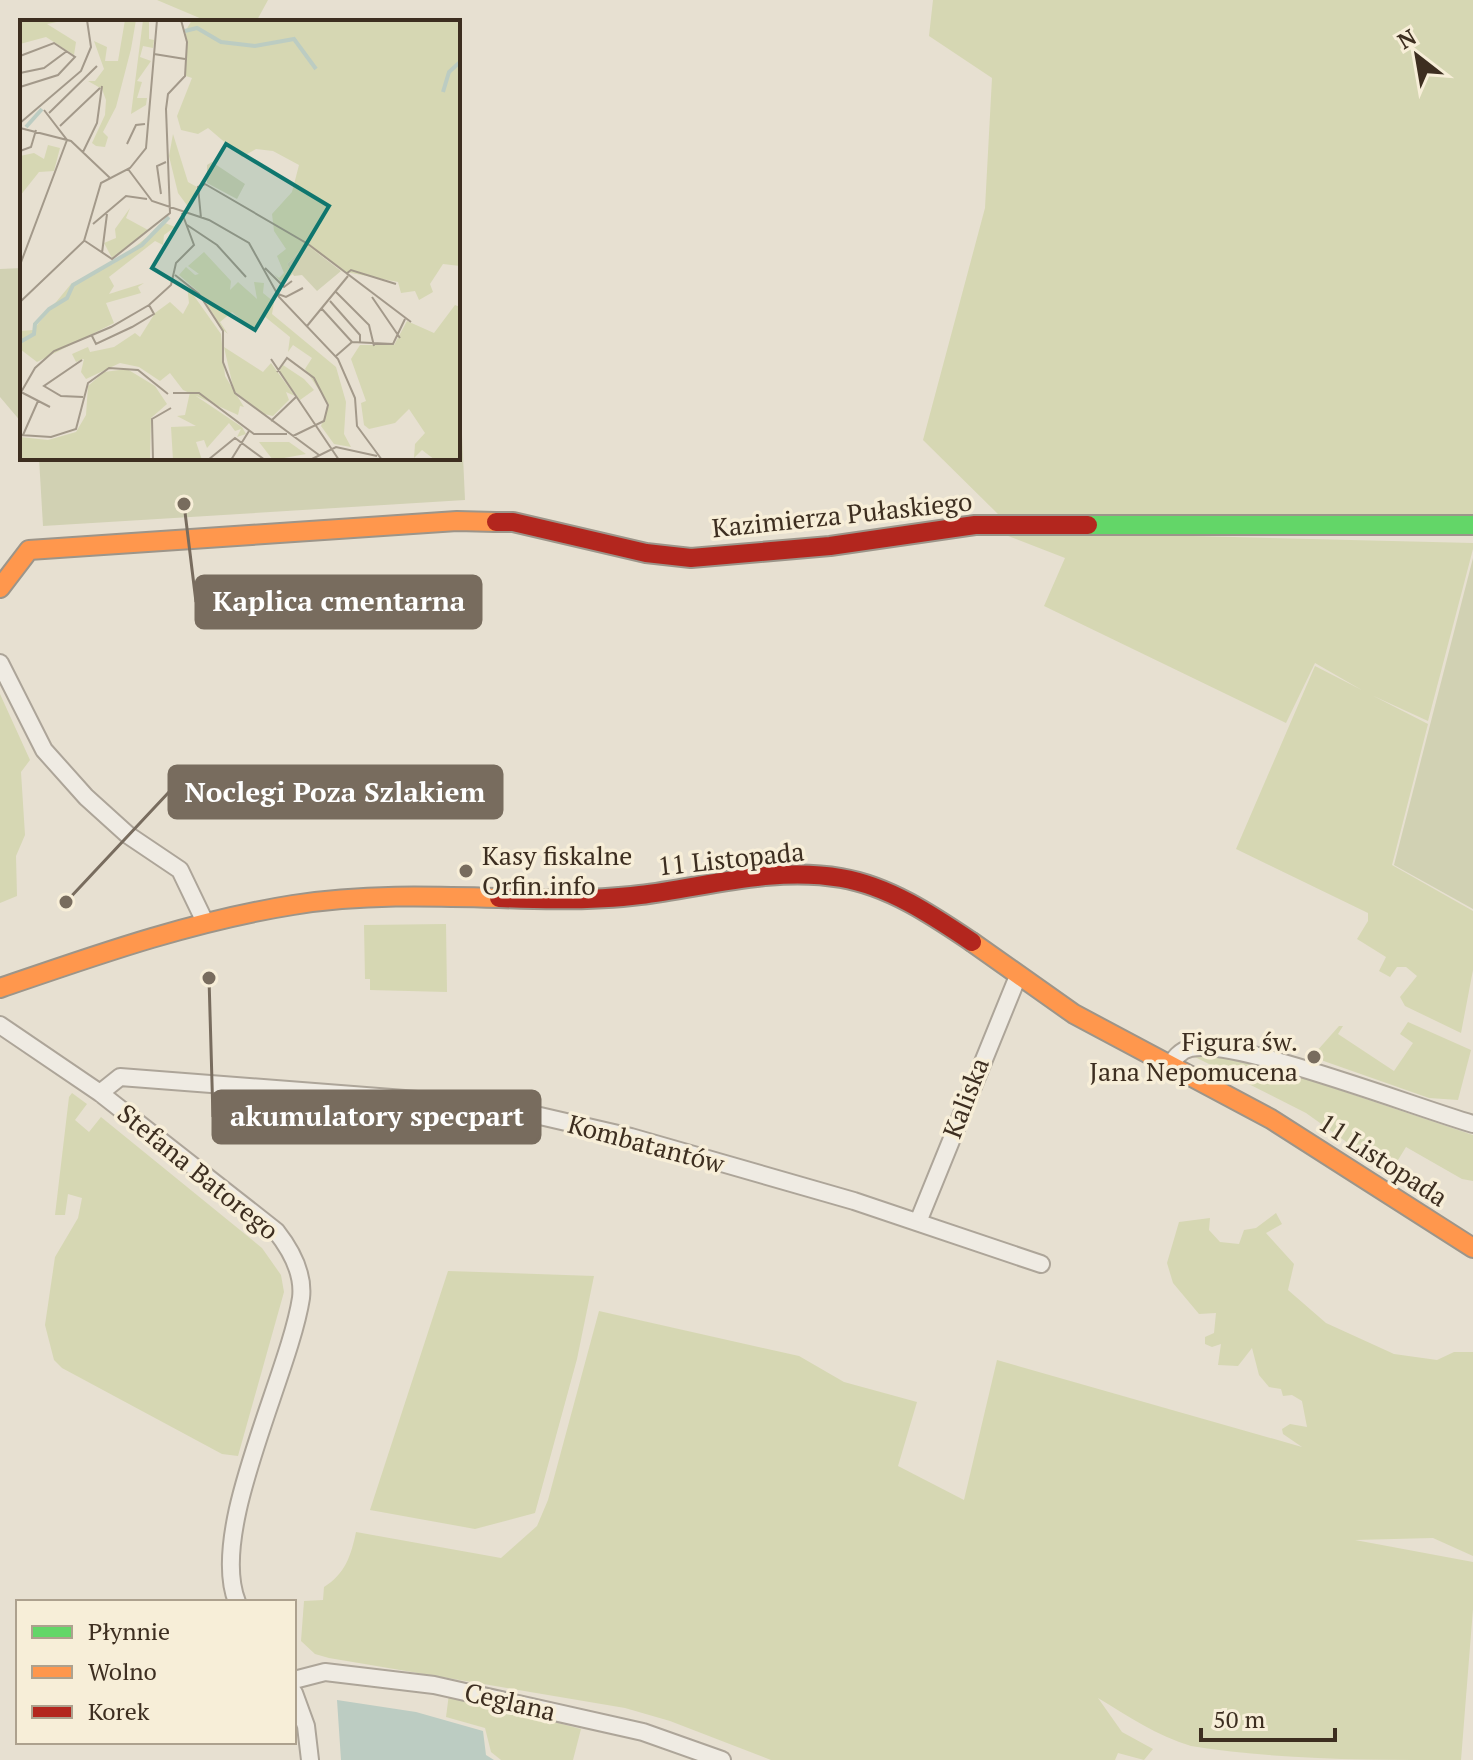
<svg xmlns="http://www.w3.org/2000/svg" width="1473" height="1760" font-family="'PT Serif',serif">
	<rect width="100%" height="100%" fill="#e7e0d1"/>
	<path fill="#d6d7b3" d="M157,0H268L256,22H209Z
		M933,0H1473V516L1001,517L923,440L985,208L992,78L929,36Z
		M995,531L1473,543V549L1428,721L1367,693L1315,663L1286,723L1044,606L1065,558Z
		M1315,666L1428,724L1392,865L1473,911V970L1461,1033L1405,1006L1400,997L1417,976L1406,967H1397L1390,977L1379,971L1386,957L1357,939L1368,921V913L1236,849Z
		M0,694L30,760L21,772L25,835L16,856L17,896L0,903Z
		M446,924L447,992L370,990V979H365L364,925Z
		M1408,1022L1471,1050L1458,1100L1429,1098L1318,1059L1316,1052L1339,1026H1343L1338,1034L1394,1071L1413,1043L1400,1034Z
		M1200,1053L1259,1063L1473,1135V1181L1462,1179L1406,1147L1390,1173L1306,1113L1193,1056Z
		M72,1093L87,1104L75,1120L89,1132L101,1117L262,1248L281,1275L284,1292L238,1456L222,1454L62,1368L54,1360L45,1325L55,1257L78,1218L82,1198L68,1194L65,1215H55L69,1097Z
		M1276,1213L1282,1224L1266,1233L1294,1264L1288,1290L1326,1323L1394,1354L1437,1360L1454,1352H1473V1556L1433,1538L1355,1540L1473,1562V1609L1461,1760C1372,1760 1277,1760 1191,1746C1157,1736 1128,1716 1098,1698L1122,1732L1153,1749L1144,1760L1118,1753L1115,1760H771L670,1721L625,1708L329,1658L315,1654L301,1641L304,1601L323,1600L324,1587C345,1574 351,1556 356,1532L501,1558L537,1526L548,1500L599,1311L799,1356L844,1382L917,1402L898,1466L964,1500L997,1360L1302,1447L1283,1434L1282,1429L1290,1424L1307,1427L1302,1401L1292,1395L1283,1396L1281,1389L1269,1387L1259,1375L1252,1348L1238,1366L1218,1365L1221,1344L1212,1347L1205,1344V1337L1214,1333L1216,1313L1199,1314L1173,1283L1167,1263L1179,1222L1210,1218L1209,1230L1220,1242L1239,1244L1244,1230L1256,1228Z
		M448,1271L594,1276L577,1359L535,1513L475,1529L370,1510Z
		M449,1694L581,1729L573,1760H501L491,1752L485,1728L446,1717Z"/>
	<path fill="#d1d1b3" d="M22,268V423L0,397V269Z
		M458,347L465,500L43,526L39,458H458Z
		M1473,558V909L1394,865Z"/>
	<path fill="#bcccc2" d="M337,1700L416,1712L483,1731L486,1755L494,1760H341Z"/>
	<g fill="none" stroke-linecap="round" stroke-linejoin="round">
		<g stroke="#ada599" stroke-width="20">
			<path id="street" d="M0,663L44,750L86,797L128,835L180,870L205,922
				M0,1025L100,1093L276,1231C291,1250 304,1273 301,1298C289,1376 208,1530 237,1602
				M1169,1067C1174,1059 1180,1050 1191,1048C1236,1038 1417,1108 1473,1124
				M100,1093L120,1077L469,1104L540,1116L631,1137L854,1201L1041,1264
				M918,1222L1018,976
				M294,1680L325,1672L434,1685L643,1732L722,1760
				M294,1693L306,1726L310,1760"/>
		</g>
		<g stroke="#9c958a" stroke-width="22">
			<path id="fast" d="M1088,525H1473"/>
		</g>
		<g stroke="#9c958a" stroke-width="22">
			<path id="slow" d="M0,588L29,550L457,521L496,522
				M972,942L1074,1014L1271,1119L1473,1248
				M0,988C96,955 192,921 293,905C361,894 430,896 499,898"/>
		</g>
		<g stroke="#9c958a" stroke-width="22">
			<path id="jam" d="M496,522H513L646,553L691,558L830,546L975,525H1088
				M499,898C546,900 594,901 640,895C706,887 774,866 841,878C889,886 932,915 972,942"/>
		</g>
		<use href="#street" stroke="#efebe3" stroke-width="16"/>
		<use href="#fast" stroke="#63d668" stroke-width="18"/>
		<use href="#slow" stroke="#ff974d" stroke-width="18"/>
		<use href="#jam" stroke="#b3261e" stroke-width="18"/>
	</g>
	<g fill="#786c5e" stroke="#f7eed8" stroke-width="3">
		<circle cx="466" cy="871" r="8"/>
		<circle cx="1314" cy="1057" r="8"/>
	</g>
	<g text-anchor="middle" stroke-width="7" stroke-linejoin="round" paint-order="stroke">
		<g font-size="26" fill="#3d2e20" stroke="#f7eed8">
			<text transform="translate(842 515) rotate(-6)" y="9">Kazimierza Pułaskiego</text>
			<text transform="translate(731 859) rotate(-6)" y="9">11 Listopada</text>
			<text transform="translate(966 1098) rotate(-69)" y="9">Kaliska</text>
			<text transform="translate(646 1144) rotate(15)" y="9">Kombatantów</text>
			<text transform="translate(1383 1160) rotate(33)" y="9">11 Listopada</text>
			<text transform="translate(198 1172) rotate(39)" y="9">Stefana Batorego</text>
			<text transform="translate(510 1702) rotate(13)" y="9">Ceglana</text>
		</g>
		<g font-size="26" fill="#3d2e20" stroke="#f7eed8" text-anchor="start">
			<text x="482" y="865">Kasy fiskalne<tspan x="482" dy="30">Orfin.info</tspan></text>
			<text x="1298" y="1051" text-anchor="end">Figura św.<tspan x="1298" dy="30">Jana Nepomucena</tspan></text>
		</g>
	</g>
	<g transform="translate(20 20)">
		<rect width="440" height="440" fill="#e7e0d1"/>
		<path d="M0,0H46L27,4L56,22L54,35L26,17L0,24ZM105,0H116L111,29L96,87L83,112L88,117L85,127L76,126L72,123L85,95L86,80L82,69L68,61H75L84,49L74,21L87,27L85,41H98ZM123,0H129V19L134,20L133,28L123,26L120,37L131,41L117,61L122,62L117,78H127L126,85L111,94ZM172,0H440V246L423,244L410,264L413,272L399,280L395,271L381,273L378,262L326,252L286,225L267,244L273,254L262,263L254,254L259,258L264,253L257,236L266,229L254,211L252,194L272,172L279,145L253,131L236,129L222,137L188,108L178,114L161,110L157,96L172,58L166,56V10ZM153,114L168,162L177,167L169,188L158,173L149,136ZM28,125L40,128L34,151L19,152L0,176V136L14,133L24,139ZM110,188L106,198L128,210L92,238L84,223L96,218L95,209ZM145,203L155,207L144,215L143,225L135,221L89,257L94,266L89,274L124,263L118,267L121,273L86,283L94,303L17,342L0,329V311L13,310L51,264L93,244ZM184,232L211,261L210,270L218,262L237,279L234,262L244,263L243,273L254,282L252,294L316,347L326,382L324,414L331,427L314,424L301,406L309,385L285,349L292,338L273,325L268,332L270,317L244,296L234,310L212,292L200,302L208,314L203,310L180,273L159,255L166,247L175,255L179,254L168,246ZM167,266L201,314L205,356L224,387L220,386L218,395L163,370L150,353L140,361L119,347L100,343L66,359L61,352L64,339L56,342L52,334L68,327L70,332L94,327L115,313L120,317L135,293L150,282L163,294L169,283ZM435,285L440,287V440H415L402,430L394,438L395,424L405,413L389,389L375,403L349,409L344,405L341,383L346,381L331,339L340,325H374L387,301L414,313ZM204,327L243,352L251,343L275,376L266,372L269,380L253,396L244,394L214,371ZM263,345L284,359L294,370L280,380L259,351ZM107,349L135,366L147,384L131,398L130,440H0V417L28,420L56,412L66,395L68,366L84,352ZM170,372L222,407L226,414L217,417L221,409L215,411L209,403L187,428L184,420L176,422L182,440H153L151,407L176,406L157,396L165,395ZM239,422H269L286,434L253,440Z" fill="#d6d7b3"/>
		<path d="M192,142L225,164L217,179L187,163V145ZM287,225L321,251L297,271L282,255L274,256L267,244Z" fill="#d1d1b3"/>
		<path fill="none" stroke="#bcccc2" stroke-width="4" d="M165,11L177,8L201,22L235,26L274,19L296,49M423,72L429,52L440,42M6,107L22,89M0,322L14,314L15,304L29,289L47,278L53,265L122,225L149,197"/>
		<path fill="none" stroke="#a3998a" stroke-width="2" d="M134,34L165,39M0,36L34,23L55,37L38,55L0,67M0,53L24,48L47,31M29,93L77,46M0,103L61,51L71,27L67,0M40,106L80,68M0,108L51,121L90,158M107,124L116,105L125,104M0,131L11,127L16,110M63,132L77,103L82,66M108,149L132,181L189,200L229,223L259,277L318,339L335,378L337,406L362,440M141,174L137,146L146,142M181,198L178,167L185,164L288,224L391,302M73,204L106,176L127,179M167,205L197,225L226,257M65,221L92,239L150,193L146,89L148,74L165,56L167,22L161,0M82,233L87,194M0,245L47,120L24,90M245,248L264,267L272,261M326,254L331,250L376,264M155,255L179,274L203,311V342L215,373L299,435M316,272L349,305L354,326M258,274L266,277L283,268M352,277L380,318M310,281L340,315V323M0,282L64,221L81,163L110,148L126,128L137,0M302,289L332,322M287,306L328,256M72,316L76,324L112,307L134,294L129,285M316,336L332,322L373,324L385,299M251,339L319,440M62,340L24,366L41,376L63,377M257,352L267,338L294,358L308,385L304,401L273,416M1,372L30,387M153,373H179L234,414H267M0,374L15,348L34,331L91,307L129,285L151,265L156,243L174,225L162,193M251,401L276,377M0,415L31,417L56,409L68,363L89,348L118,350L148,374M3,415L18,381M133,440L132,399L151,388M188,440L215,418L245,440M211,440L229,411M290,440L316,427L357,436"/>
		<path fill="#0f766e" fill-opacity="0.15" stroke="#0f766e" stroke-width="4" d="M206,124L309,186L235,310L132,248Z"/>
		<rect width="440" height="440" fill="none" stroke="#3d2e20" stroke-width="4"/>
	</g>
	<path fill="none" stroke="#786c5e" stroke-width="3" d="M184 504L196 602M66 902L169 792M209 978L213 1117"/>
	<g fill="#786c5e" stroke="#f7eed8" stroke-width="3">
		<circle cx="184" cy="504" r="8"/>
		<circle cx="66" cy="902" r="8"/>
		<circle cx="209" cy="978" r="8"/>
	</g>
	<g fill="#786c5e" stroke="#786c5e" stroke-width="3">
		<rect x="196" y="576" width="285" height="52" rx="8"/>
		<rect x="169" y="766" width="333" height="52" rx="8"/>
		<rect x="213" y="1091" width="327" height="52" rx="8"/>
	</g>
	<g font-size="28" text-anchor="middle" font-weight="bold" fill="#fff">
		<text x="339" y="611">Kaplica cmentarna</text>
		<text x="335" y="802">Noclegi Poza Szlakiem</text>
		<text x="377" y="1126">akumulatory specpart</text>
	</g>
	<rect x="16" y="1600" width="280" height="144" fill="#f7eed8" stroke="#ada18e" stroke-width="2"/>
	<rect x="32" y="1626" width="40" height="12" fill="#63d668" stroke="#ada18e" stroke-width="2"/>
	<text x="88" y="1640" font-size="24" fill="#3d2e20">Płynnie</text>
	<rect x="32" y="1666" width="40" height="12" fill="#ff974d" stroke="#ada18e" stroke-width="2"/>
	<text x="88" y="1680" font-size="24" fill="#3d2e20">Wolno</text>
	<rect x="32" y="1706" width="40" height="12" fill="#b3261e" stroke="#ada18e" stroke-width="2"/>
	<text x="88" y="1720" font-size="24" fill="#3d2e20">Korek</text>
	<g transform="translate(1417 56) rotate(329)" stroke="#f7eed8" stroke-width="6" paint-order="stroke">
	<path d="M0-6L14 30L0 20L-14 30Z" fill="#3d2e20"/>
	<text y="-12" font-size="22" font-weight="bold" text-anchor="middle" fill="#3d2e20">N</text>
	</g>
	<path d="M1201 1728v12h134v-12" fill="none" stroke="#3d2e20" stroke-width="4"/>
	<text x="1213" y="1728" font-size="24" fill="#3d2e20" stroke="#f7eed8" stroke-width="6" paint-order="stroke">50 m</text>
</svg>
